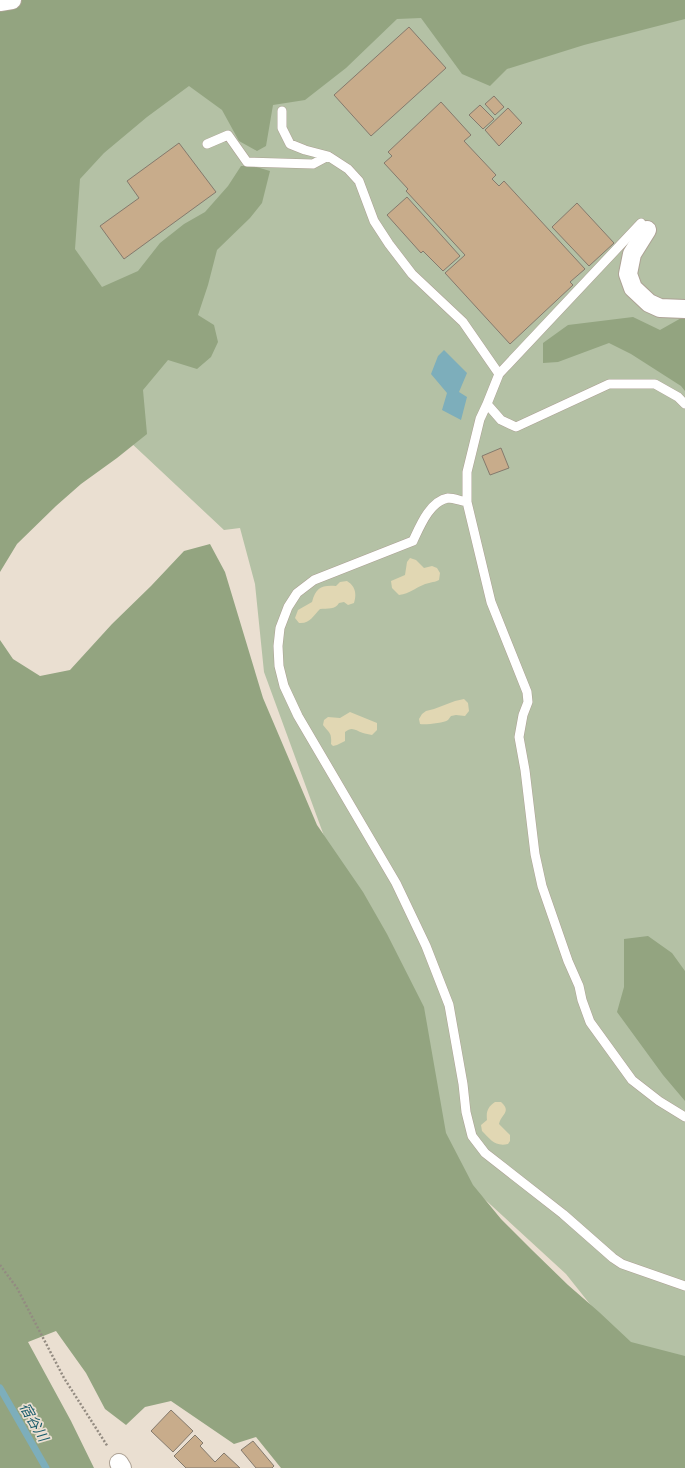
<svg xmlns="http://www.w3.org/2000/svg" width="685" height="1468" font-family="'Work Sans','Noto Sans JP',sans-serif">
	<rect width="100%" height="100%" fill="#eadfd1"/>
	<path fill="#b4c1a5" d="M0,0H685V1468L632,1357L566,1274L443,1161L264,672L255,584L240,528L224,530L129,441Z"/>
	<path fill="#93a480" d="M0,0H685V19L584,45L507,69L490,86L462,74L421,18L397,19L346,68L305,100L273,105L266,146L257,151L239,141L222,110L189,86L147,117L104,153L80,179L75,249L102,287L138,271L160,243L184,224L205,212L228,186L241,166H253L270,171L262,203L250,218L217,250L208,285L198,315L214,325L218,342L211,357L197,369L168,360L143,390L147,434L117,458L81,484L56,506L17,544L0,572Z
		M633,317L660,330L683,317L685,318V391L681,386L631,354L609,343L558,362L543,363V343L568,325Z
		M210,544L225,572L263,698L317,825L363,892L387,934L424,1007L446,1133L473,1185L501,1219L532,1250L568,1285L599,1312L631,1342L685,1356V1468H281L256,1437L234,1444L171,1401L145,1407L126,1425L105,1409L86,1373L56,1331L28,1342L71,1421L94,1468H0V640L13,659L40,676L70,670L112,624L151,586L184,551Z
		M648,936L672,953L685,971V1101L663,1075L617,1012L624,987V939Z"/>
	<path fill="#e1d7b3" d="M410,558L416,560L424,568L432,566L437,568L440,573L439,580C433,583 429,582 423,585C413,589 411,593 399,595L392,588L391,581L405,575L407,562Z
		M347,581C355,586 357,593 354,603L348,605L344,602L339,603C335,610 328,608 320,609C313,616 310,624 299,623L295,618L298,610L312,602C316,587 322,585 336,586L340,582Z
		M464,699L468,703L469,711L465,716L456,715L451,716L448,720C444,723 425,725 420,724L419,719L422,714L426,711L434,709L455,701Z
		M350,712L377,723V730L372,735C369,734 365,734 363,733C355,730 352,726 345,732V741L337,745L333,746L331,744C332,732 329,733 323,725L324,720L328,717L340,718Z
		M495,1102H501C512,1112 501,1114 499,1124L510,1135V1141L508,1144C495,1147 490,1139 482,1131L481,1125L487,1120C486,1111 488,1107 495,1102Z"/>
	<path fill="#7daebb" d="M444,350L467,373L459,392L467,397L461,420L442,410L447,393L431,374L438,356Z"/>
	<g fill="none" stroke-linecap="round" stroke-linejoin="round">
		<path stroke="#7daebb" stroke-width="7" d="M0,1388L46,1468"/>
	</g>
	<path fill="#c8ac8b" stroke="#847a6d" d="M409,27L446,68L371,136L334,95Z
		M494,96L504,107L495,115L485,104Z
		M441,102L471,135L464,141L496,175L492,179L499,186L504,181L585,269L570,282L573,285L510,344L445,273L465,255L406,191L408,189L384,163L392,156L388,152Z
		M480,105L494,119L483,129L469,115Z
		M508,108L522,123L499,146L485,130Z
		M179,143L216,192L124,259L100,226L139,198L127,181Z
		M407,197L460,256L443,271L423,251L421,253L387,215Z
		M577,203L614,243L589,266L552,227Z
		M501,448L509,468L490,475L482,456Z
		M171,1410L193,1431L173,1452L151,1431Z
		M195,1435L203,1443L200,1446L215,1462L224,1453L240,1468H186L174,1456Z
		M253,1441L274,1466L272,1468H256L241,1450Z"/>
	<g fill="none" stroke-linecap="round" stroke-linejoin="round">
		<g stroke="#ada295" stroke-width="10">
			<path id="lane" d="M282,111V128L290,144L305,150L328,156L348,169L359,181L374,221L389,244L412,274L463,322L499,374L487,404
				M207,144L228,135L247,162L313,164L328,156
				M499,374L641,223
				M685,404L678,397L655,384H609L516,427L501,420L487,404L480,419L467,472V502L491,602L527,692L528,702L523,715L519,737L525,770L535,854L542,886L568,961L579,986L582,1000L590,1022L632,1080L659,1101L685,1117
				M467,502C461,501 454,498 448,498C430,501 420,526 413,541L314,580L297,593L288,607L280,628L278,646L279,666L284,686L298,716L396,883L426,946L449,1005L463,1084L466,1112L472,1136L485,1153L563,1214L613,1258L622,1264L685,1286"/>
		</g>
		<g stroke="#ada295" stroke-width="20">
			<path id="street" d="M0,2L12,0
				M647,230L632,254L628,274L633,288L649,303L660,308L685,309
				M119,1463L122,1468"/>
		</g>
		<path stroke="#938b81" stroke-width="2.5" stroke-dasharray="2 2" stroke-linecap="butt" d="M0,1265L17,1288L64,1378L108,1447"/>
		<use href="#lane" stroke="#fff" stroke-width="9"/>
		<use href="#street" stroke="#fff" stroke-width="18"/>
	</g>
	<g text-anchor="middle" stroke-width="3.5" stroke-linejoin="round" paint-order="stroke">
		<g font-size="14" font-style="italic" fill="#195c6b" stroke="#eadfd1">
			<text transform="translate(34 1422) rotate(60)" y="5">宿谷川</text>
		</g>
	</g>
</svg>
